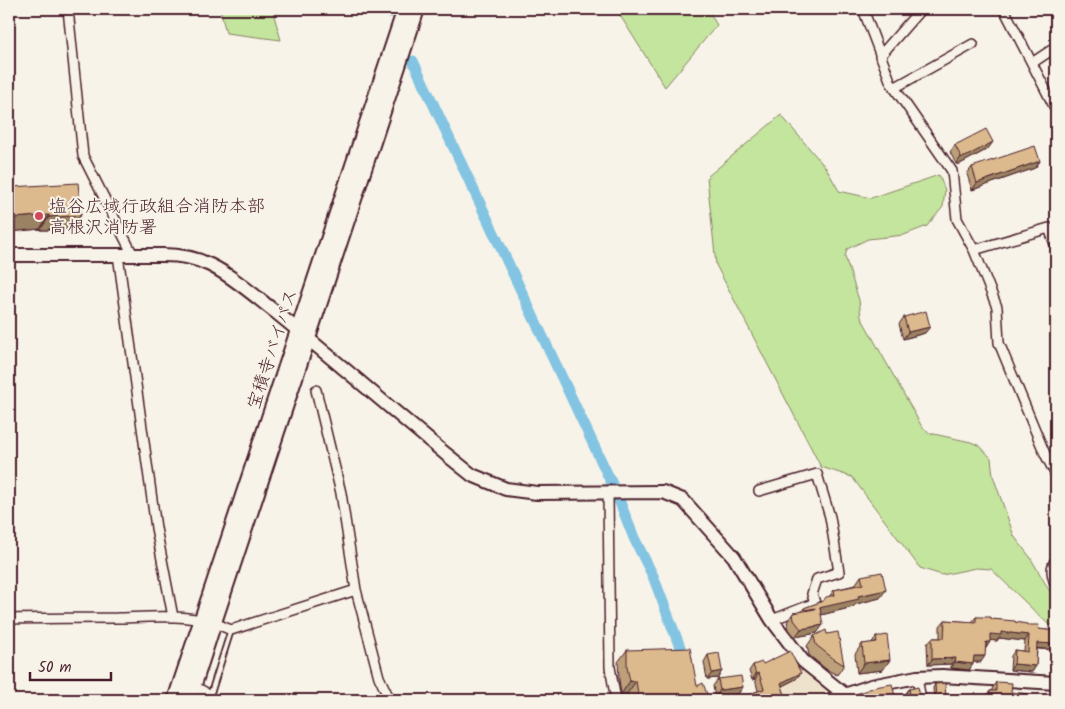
<svg xmlns="http://www.w3.org/2000/svg" width="1065" height="709" font-family="Kalam,'Klee One',sans-serif">
	<rect width="100%" height="100%" fill="#f7f3e8"/>
	<filter id="ink" filterUnits="userSpaceOnUse"><feTurbulence type="fractalNoise" baseFrequency=".02" numOctaves="2"/><feDisplacementMap in="SourceGraphic" scale="10" xChannelSelector="R" yChannelSelector="G"/><feConvolveMatrix kernelMatrix="1 2 1 2 8 2 1 2 1" color-interpolation-filters="sRGB"/></filter>
	<g filter="url(#ink)">
		<path fill="#efe2cd" d="M789,653L832,691L808,700H783L780,692Z"/>
		<path fill="#c4e59e" stroke="#878264" d="M220,9H272L281,40L226,33Z
			M616,9H707L717,25L665,87Z
			M781,115L826,168L839,191L871,198L939,175L945,190L943,207L927,226L904,235L868,239L847,249L845,257L859,300L861,317L922,427L929,433L971,442L980,446L991,458L993,476L1014,536L1030,557L1056,602V622L1050,626L991,569L976,568L942,575L920,568L852,477L821,467L716,265L707,177Z"/>
		<g fill="none" stroke-linecap="round" stroke-linejoin="round">
			<path stroke="#83c4e3" stroke-width="11" d="M388,9L390,12
				M413,61L612,484
				M619,500L634,538L653,576L686,663"/>
			<g stroke="#4a1f2b" stroke-width="8">
				<path id="lane" d="M209,695L212,690L231,630"/>
			</g>
			<g stroke="#4a1f2b" stroke-width="12">
				<path id="street" d="M68,9L83,156L133,255
					M863,9L891,83L952,171L957,219L974,250L997,307L999,343L1045,454L1056,475
					M1004,9L1056,110
					M880,56L921,9
					M1032,63L1056,47
					M894,88L973,44
					M974,250L1049,228L1056,247
					M118,255L156,528L173,617
					M316,390L341,493L356,590L379,677L390,700
					M759,491L817,474L830,517L839,572L817,579L812,594L815,603L772,620
					M608,494L610,667L616,700
					M1056,560C1049,568 1053,578 1056,587
					M9,619C45,618 81,618 117,618C155,617 196,612 231,630L356,590
					M917,677L921,700
					M194,687C202,690 207,692 211,700"/>
			</g>
			<g stroke="#4a1f2b" stroke-width="16">
				<path id="secondary" d="M9,255H163C179,255 196,258 210,265C233,276 257,298 278,314C335,360 390,408 447,455L472,475L506,489L537,493L663,492L683,500L734,557L772,620L803,661L844,694
					M830,700L871,686L917,677L942,676L1056,683"/>
			</g>
			<g stroke="#4a1f2b" stroke-width="18">
				<path id="primary" d="M175,700L405,9
					M189,700L214,622L417,9"/>
			</g>
			<use href="#lane" stroke="#f7f3e8" stroke-width="4.5"/>
			<use href="#street" stroke="#f7f3e8" stroke-width="9"/>
			<use href="#secondary" stroke="#f7f3e8" stroke-width="12"/>
			<use href="#primary" stroke="#f7f3e8" stroke-width="14"/>
		</g>
		<path fill="#bda07a" stroke="#4a1f2b" d="M955,145L988,149L960,164H956L950,152Z
			M1040,161L1035,168L972,190L967,174L972,167Z
			M12,187L81,215L71,229L49,230H40V229L9,232V192Z
			M904,317L925,333L903,339L899,324Z
			M861,576L880,598L856,604L853,607L821,615L817,633L795,637L789,629L787,622L793,613L801,612L804,608L823,601L829,597L834,590L855,585Z
			M976,617L1015,622L1027,625L1038,629L1056,631V650L1037,649L1036,666L1032,672L1010,670L1011,656L1015,650L1024,651L1025,641L999,638L997,641L990,640L986,648L981,662H973V664L969,670L951,668V664L928,665L927,644L932,638H940V626L945,620L972,622Z
			M827,634L844,665L837,675L826,669L809,655L807,646L814,636Z
			M876,637L883,670L857,673L855,654L862,644L872,643Z
			M627,650L697,686L709,700H628L627,694H621L619,679L618,662Z
			M708,655L718,678L707,679L704,662Z
			M763,664L796,679L782,686L786,698L784,700H748V699L752,693L758,691L755,679L752,680L749,671L753,665Z
			M718,679L743,687L738,694L715,697L713,686Z
			M996,682L1011,692L1030,697L1056,700H985V697L990,691H992V689Z
			M935,684L946,700H934L933,688Z
			M909,689L921,700H905L904,696Z
			M856,694L895,696L892,700H852Z"/>
		<path fill="#9a8263" stroke="#4a1f2b" d="M993,142L988,149L960,164H956L961,157Z
			M1040,161L1035,168L972,190L977,183Z
			M49,215L40,229L9,232V226L14,218Z
			M81,215L71,229L49,230L58,217Z
			M58,216L49,230H40L49,217Z
			M930,327L925,333L903,339L908,332Z
			M886,590L880,598L856,604L853,607L813,617L819,608L858,596Z
			M823,625L817,633L795,637L801,629Z
			M1001,632L1029,635L1025,641L999,638L997,641L986,640L990,634Z
			M986,642H990L986,648Z
			M1037,643L1056,644V650L1033,648Z
			M974,656H985L981,662H970Z
			M956,658L951,664L928,665L932,659Z
			M890,660L883,670L857,673L864,663Z
			M955,662L973,664L969,670L951,668Z
			M1014,664L1036,666L1032,672L1010,670Z
			M722,671L718,678L707,679L712,673Z
			M759,673L755,679L752,680L756,674Z
			M801,673L796,679L776,689L781,683Z
			M630,681H636L627,694H621Z
			M743,687L738,694L715,697L720,690Z
			M895,696L892,700H877H878Z"/>
		<path fill="#dcba8e" stroke="#4a1f2b" d="M986,129L993,142L965,157H961L955,145Z
			M1035,146L1040,161L977,183L972,167Z
			M78,183L81,215L58,217V216L49,217V215L14,218L12,187Z
			M926,311L930,327L908,332L904,317Z
			M882,572L886,590L858,596L859,599L819,608H820L823,625L801,629L794,620L793,613L815,609V608L804,610V608L823,601L826,597L835,595L834,590L863,584L861,576Z
			M976,617H991V619L1015,621V622L1027,624V625H1039L1038,629L1056,631V644L1037,643L1036,666L1014,664L1015,650L1028,652L1029,635L1001,632V635L990,634V642H986L985,656H974L973,664L955,662L956,658L932,659V638H944L945,620L976,622Z
			M826,630L827,634L838,632L844,665L834,659L816,645L814,636Z
			M887,635L890,660L864,663L862,644L877,642L876,637Z
			M690,648L697,686L703,683L709,700H639L636,681H630L627,667V650Z
			M790,651L801,673L781,683L786,698L779,700H755L752,693L764,689L759,673L756,674L753,665L762,662L763,664Z
			M719,653L722,671L712,673L708,655Z
			M741,676L743,687L720,690L718,679Z
			M996,682L1012,683L1011,692L1030,694V697L1056,696V700H989L990,691H996Z
			M945,683L946,700H936L935,684Z
			M892,684L895,696L878,700H858L856,694L875,687Z
			M918,687L921,700H911L909,689Z"/>
	</g>
	<circle fill="#d1495b" stroke="#f7f3e8" stroke-width="2" cx="39" cy="216" r="5"/>
	<g text-anchor="middle" stroke-width="4" stroke-linejoin="round" paint-order="stroke">
		<g font-size="18" fill="#4a1f2b" stroke="#f7f3e8" text-anchor="start">
			<text x="49" y="212">塩谷広域行政組合消防本部<tspan x="49" dy="21">高根沢消防署</tspan></text>
		</g>
		<g font-size="18" fill="#4a1f2b" stroke="#f7f3e8">
			<text transform="translate(272 349) rotate(-72)" y="6">宝積寺バイパス</text>
		</g>
	</g>
	<rect width="1065" height="709" fill="none" stroke="#f7f3e8" stroke-width="30"/>
	<rect x="15" y="15" width="1035" height="679" fill="none" stroke="#4a1f2b" stroke-width="2" filter="url(#ink)"/>
	<path d="M30 672v8h81v-8" fill="none" stroke="#4a1f2b" stroke-width="2.5"/>
	<text x="38" y="672" font-size="15" fill="#4a1f2b" stroke="#f7f3e8" stroke-width="4" paint-order="stroke">50 m</text>
</svg>
